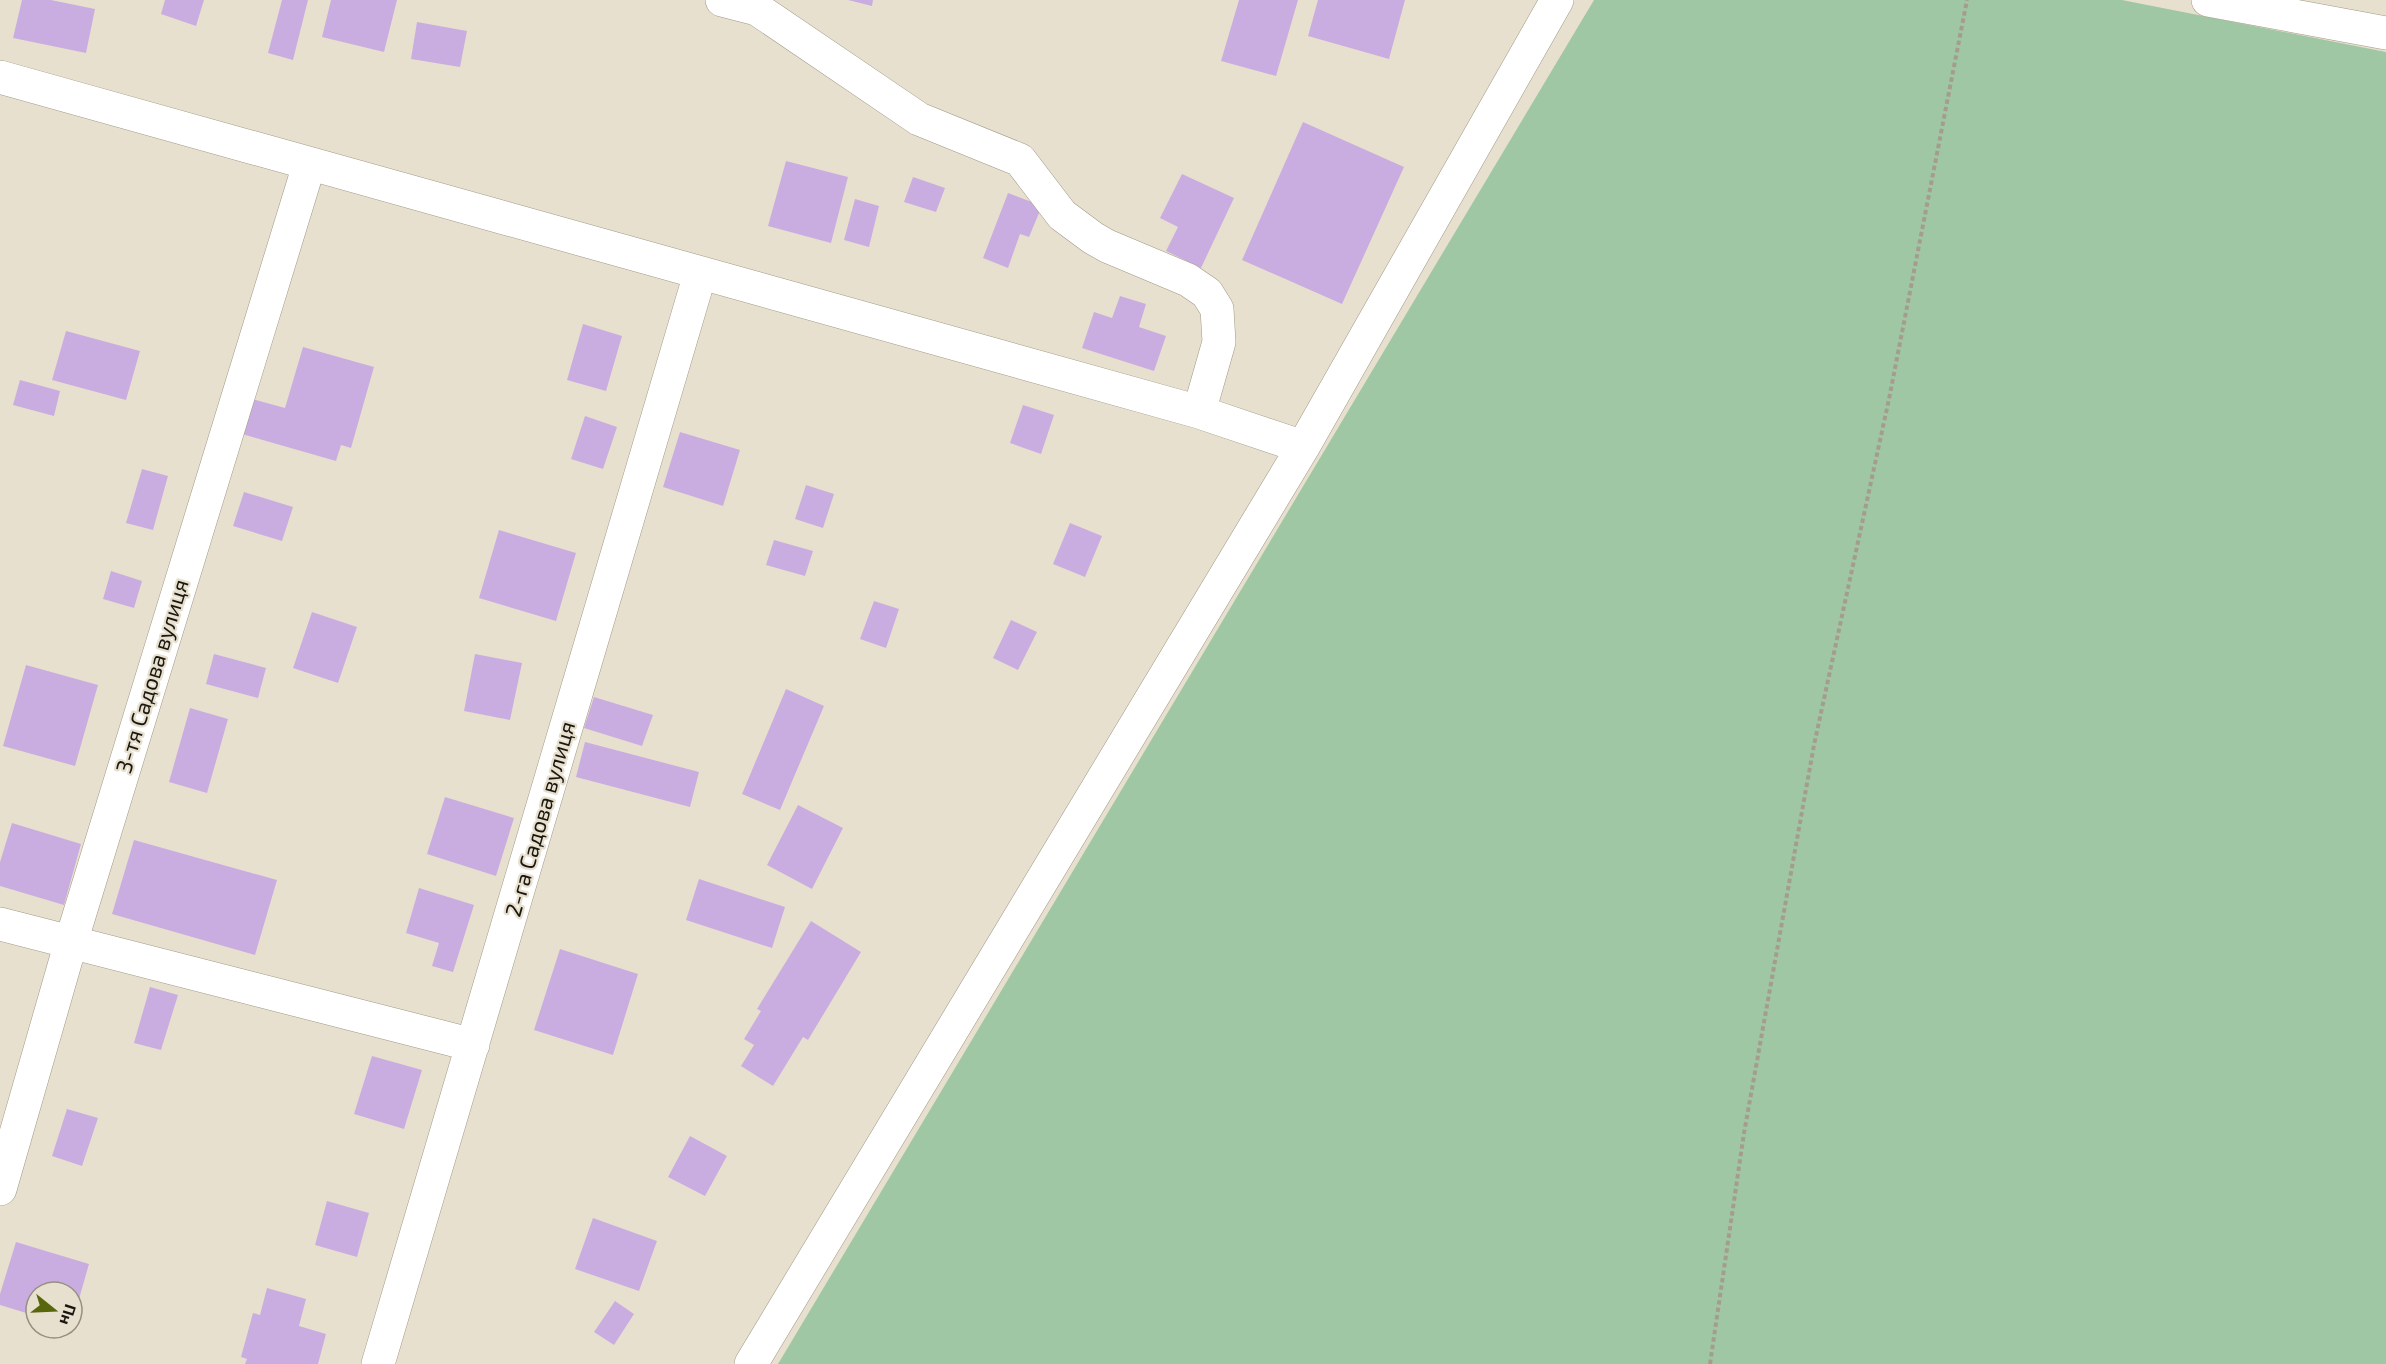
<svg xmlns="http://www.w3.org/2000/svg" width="2386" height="1364" font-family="'Exo 2',sans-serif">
	<rect width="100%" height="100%" fill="#e8e0ce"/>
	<path fill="#a0c7a3" d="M1594,0H2122L2386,52V1364H778Z"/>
	<path fill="#caade0" d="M22,0H51L95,9L86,53L13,38Z
		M165,0H204L196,26L161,14Z
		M282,0H308L293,60L268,53Z
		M331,0H397L384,52L322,37Z
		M848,0H873L872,6Z
		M1239,0H1298L1276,76L1221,61Z
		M1318,0H1405L1389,59L1308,36Z
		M417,22L467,31L460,67L411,59Z
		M1303,122L1404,167L1342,304L1242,260Z
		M786,161L848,177L831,243L768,226Z
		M1182,174L1234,198L1201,268L1166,251L1178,227L1160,218Z
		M913,177L945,188L936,212L904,202Z
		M1008,193L1042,206L1029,237L1020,234L1008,268L983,258Z
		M855,199L879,206L869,247L844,240Z
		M1120,296L1146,304L1139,327L1166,336L1154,371L1082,348L1094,312L1112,318Z
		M583,324L622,336L606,391L567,380Z
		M66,331L140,351L126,400L52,380Z
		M303,347L374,367L351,448L341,445L336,461L235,432L245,397L285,408Z
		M20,380L60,391L54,416L13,405Z
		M1023,405L1054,415L1041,454L1010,443Z
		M585,416L617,427L603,469L571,459Z
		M680,432L740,450L723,506L663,487Z
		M142,469L168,476L153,530L126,523Z
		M806,485L834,494L823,528L795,519Z
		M244,492L293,507L282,541L233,526Z
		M1070,523L1102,536L1085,577L1053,564Z
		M499,530L576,553L556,621L479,598Z
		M774,540L813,551L805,576L766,565Z
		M111,571L142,581L134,608L103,599Z
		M874,601L899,609L886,648L860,639Z
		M312,612L357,627L338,683L293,668Z
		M1011,620L1037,632L1018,670L993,658Z
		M214,654L266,668L258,698L206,684Z
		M475,654L522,663L510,720L464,711Z
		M26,665L98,685L75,766L3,746Z
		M786,689L824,706L780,810L742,794Z
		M594,697L653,715L642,746L584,728Z
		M190,708L228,719L207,793L169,782Z
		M585,742L699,772L690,807L576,777Z
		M445,797L514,818L496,876L427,854Z
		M798,805L843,828L812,889L767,865Z
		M12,823L81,844L64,905L0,886V862Z
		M134,840L277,880L255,955L112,914Z
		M699,879L785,907L772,948L686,920Z
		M419,888L474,905L453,972L432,966L439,943L406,933Z
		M811,921L861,952L808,1040L803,1037L773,1086L741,1066L754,1045L744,1039L761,1011L757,1009Z
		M560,949L638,974L613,1055L534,1030Z
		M150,987L178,995L161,1050L134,1043Z
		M372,1056L422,1070L404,1129L354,1114Z
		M67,1109L98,1118L82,1166L52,1156Z
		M690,1136L727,1156L705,1196L668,1177Z
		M327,1201L369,1213L357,1257L315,1245Z
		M593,1218L657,1241L639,1291L575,1269Z
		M16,1242L89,1264L73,1320L72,1292H36V1316L0,1305V1294Z
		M267,1288L306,1299L299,1326L326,1334L318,1364H245L247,1359L241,1357L253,1313L260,1315Z
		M615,1301L634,1314L614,1345L594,1332Z"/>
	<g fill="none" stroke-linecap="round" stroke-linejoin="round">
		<g stroke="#a19988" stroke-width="34">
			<path id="minor" d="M722,0L757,9L919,119L1020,160L1062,215L1093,238L1107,246L1188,280L1207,293L1217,309L1219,342L1199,412
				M0,77L1199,412L1303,447
				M0,924L473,1045
				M0,1189L71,942L309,165
				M378,1364L700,274
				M751,1364L1303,447L1557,0"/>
		</g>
		<g stroke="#a19988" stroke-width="34">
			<path id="tertiary" d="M2208,0L2386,33"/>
		</g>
		<path stroke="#a49d8f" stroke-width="4" stroke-dasharray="4.5 3" stroke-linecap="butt" d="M1710,1364L1744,1133L1814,745L1889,399L1967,0"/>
		<use href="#minor" stroke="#fff" stroke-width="33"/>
		<use href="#tertiary" stroke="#fff" stroke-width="33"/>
	</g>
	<g text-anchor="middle" stroke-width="4.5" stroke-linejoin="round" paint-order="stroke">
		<g font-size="22" fill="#1a1711" stroke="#e8e0ce">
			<text transform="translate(152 676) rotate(-73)" y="8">3-тя Садова вулиця</text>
			<text transform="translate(540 819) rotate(-74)" y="8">2-га Садова вулиця</text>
		</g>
	</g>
	<g transform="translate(54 1310) rotate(108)"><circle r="28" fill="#e8e0ce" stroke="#969082" stroke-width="1.5"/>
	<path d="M0-4.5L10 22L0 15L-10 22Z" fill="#58660c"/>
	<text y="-9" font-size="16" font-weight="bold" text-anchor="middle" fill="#1a1711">Пн</text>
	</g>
</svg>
